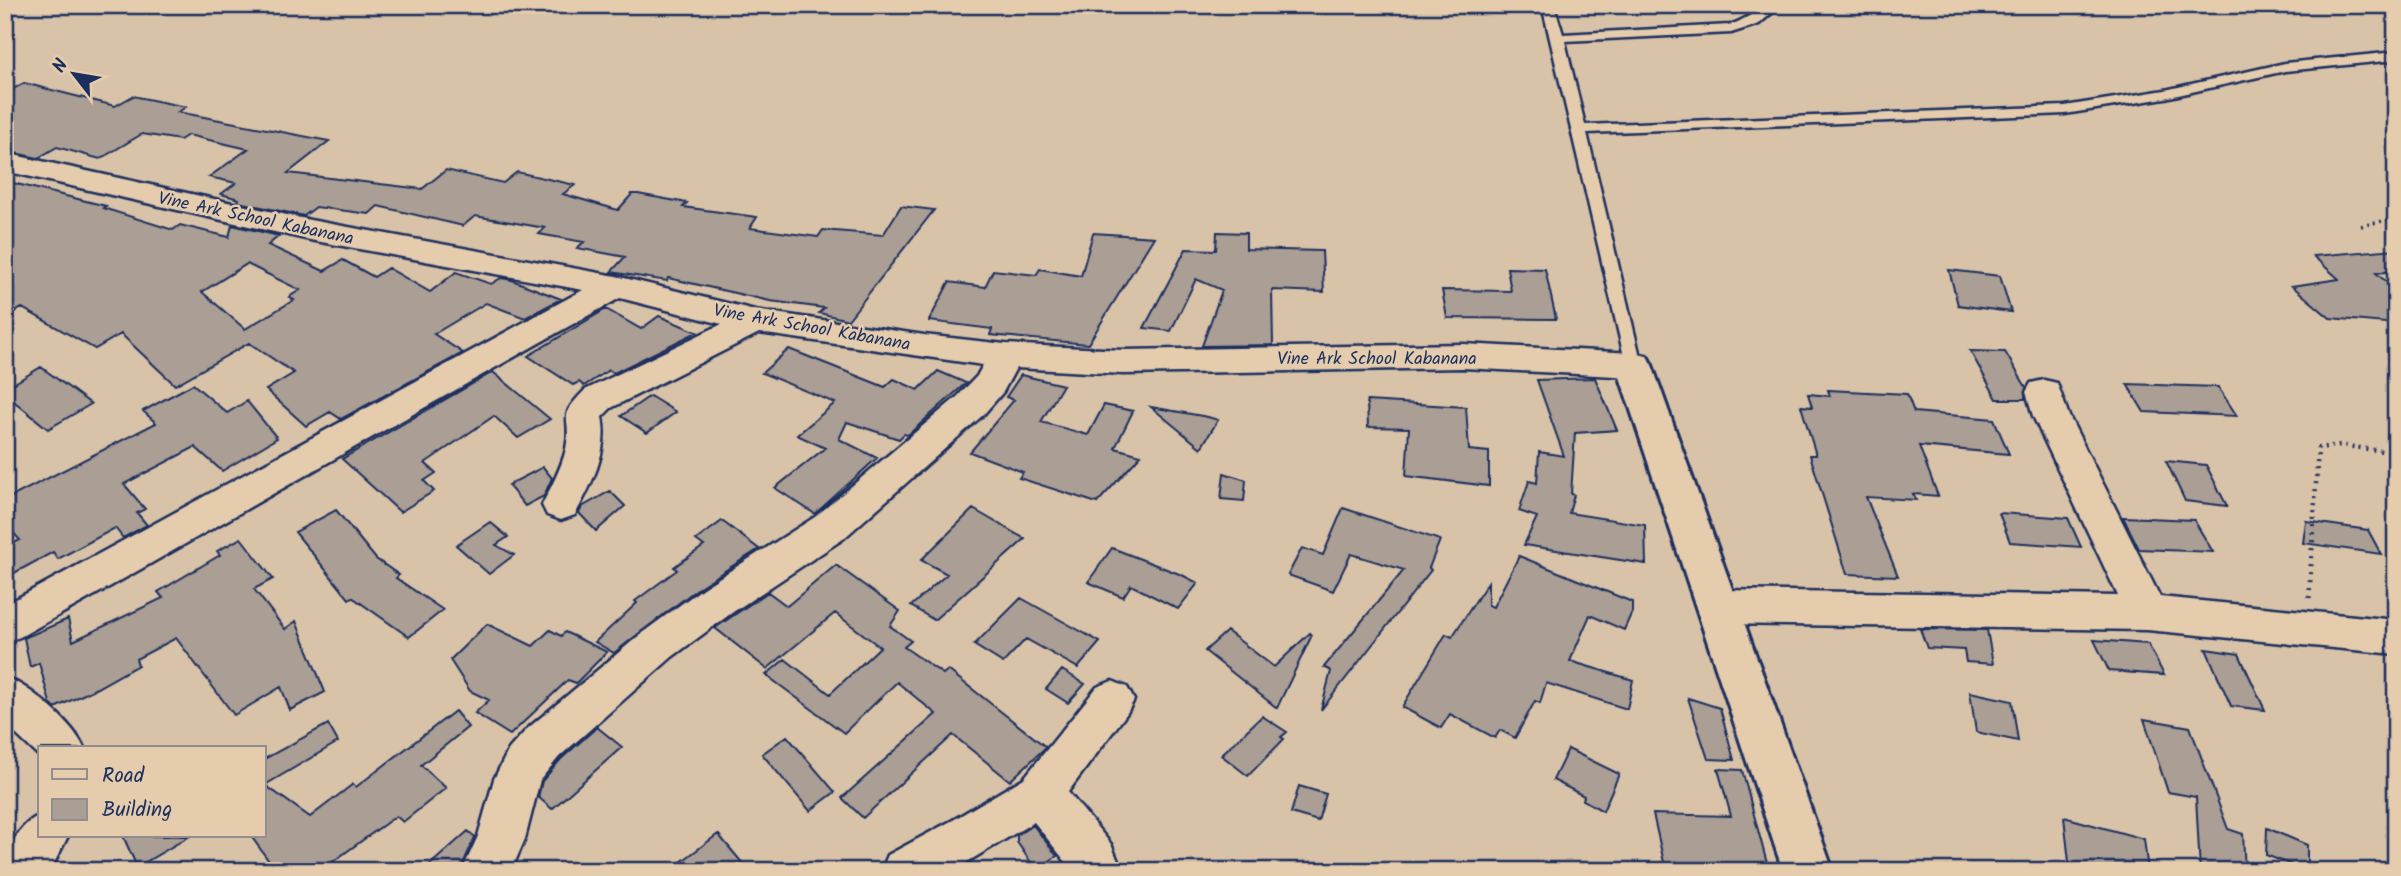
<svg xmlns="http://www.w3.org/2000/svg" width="2401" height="876" font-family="Kalam,sans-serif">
	<rect width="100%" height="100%" fill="#d9c3a8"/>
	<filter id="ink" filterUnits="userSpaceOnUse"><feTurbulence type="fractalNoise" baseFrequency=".0143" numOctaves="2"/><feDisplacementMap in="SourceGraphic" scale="14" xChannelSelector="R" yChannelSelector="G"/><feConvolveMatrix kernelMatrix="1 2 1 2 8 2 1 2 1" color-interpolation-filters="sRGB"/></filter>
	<g filter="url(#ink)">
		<path fill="#aa9e95" stroke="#1b2f5e" stroke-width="2" fill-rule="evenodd" d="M24,83L115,106L133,96L186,107L178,112L329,141L288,173L422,189L446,170L503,183L517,172L575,185L563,194L618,210L632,194H638L687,203L683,207L757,217L750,228L818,237L823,230L883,235L901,206L934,210L848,320L819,313L824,308L770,301L668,278L667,281L611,272L625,257L577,248L584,242L539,234L545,228L475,216L463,226L378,206L369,214L316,207L304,216L238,202L239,199L221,194L236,183L209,177L248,149L188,135L180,140L142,134L100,159L57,147L38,158L5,151V93Z
			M5,181L106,206L103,208L173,230L180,225L229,237L232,225L279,236L268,245L324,271L343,260L374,277L388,268L430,292L456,272L491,284L501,278L512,280L561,299L525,318L486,303L434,334L463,353L341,419L330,412L306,426L266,390L294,373L249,343L175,385L121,334L95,349L22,308L5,318ZM247,264L300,290L289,297L294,300L245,329L202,292Z
			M1217,232L1246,233V249L1322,251L1324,292L1272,290L1273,345L1202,346L1222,290L1196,279L1171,331L1144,328L1186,249L1216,250Z
			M1093,233L1154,237L1088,344L990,335L992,329L929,321L949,282L985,287L993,270L1036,275L1040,269L1081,276Z
			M2396,249V271L2376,273L2396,290V324L2330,318L2292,286L2339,279L2313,256Z
			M1507,268L1545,269L1556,319L1447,318L1442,290L1511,291Z
			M1949,270L2000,276L2011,312L1958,305Z
			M606,309L641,329L659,316L697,332L614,373L609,370L584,386L579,382L573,385L528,356Z
			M789,349L885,387L894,379L918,390L938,371L966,383L908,435L904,434L899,439L847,422L839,439L877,458L815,514L775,488L825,448L797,435L835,403L762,373Z
			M1970,351L2005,352L2026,387L2025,399H1997Z
			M41,367L91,404L48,429L5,394V389Z
			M493,372L550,419L518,438L494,416L425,463L436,473L424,481L434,491L400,512L342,459Z
			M1021,375L1063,385L1041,422L1088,435L1104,405L1133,411L1115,448L1141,455L1097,503L1019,478L1023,472L970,452L1014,400L1006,397Z
			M1595,378L1617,430L1575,433L1571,494L1574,495L1569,513L1645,525L1646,564L1524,545L1537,517L1519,511L1529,481L1537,483L1539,452L1564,456L1537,380Z
			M193,384L227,413L247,401L277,438L222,471L195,447L124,484L145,509L137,513L147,525L123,538L115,528L58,559L53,552L5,578V548L20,540L5,524V500L156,423L143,411Z
			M2127,384L2218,387L2237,416L2144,412Z
			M1828,390L1907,394L1914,412L1994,419L2009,454L1919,446L1938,496L1913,494L1916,500L1866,497L1898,576L1847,574L1810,455H1816L1801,406L1812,407L1808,394L1830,396Z
			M650,396L676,412L647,433L621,416Z
			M1367,401L1466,407L1469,450L1489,452V486L1406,476L1409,428L1368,427Z
			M1151,407L1208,417L1218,420L1201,448Z
			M2166,461L2206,465L2227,506L2185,501Z
			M543,467L552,478L544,496L525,506L508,485Z
			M1224,473L1246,480L1244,501L1221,499Z
			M610,491L625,506L596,531L579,513L582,507Z
			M1343,508L1440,540L1429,568L1431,570L1321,710L1331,671L1324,667L1404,570L1351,554L1333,591L1288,575L1302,548L1323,555Z
			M973,509L1025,539L934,620L911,606L947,574L921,560Z
			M336,510L376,559L399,575L396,578L443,610L409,637L352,597L349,599L295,532Z
			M1999,513L2068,518L2081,547L2010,542Z
			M2123,517L2194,520L2213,552L2139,549Z
			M722,521L759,549L701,586L614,653L595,642L637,603L635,601L677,570L674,567L704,546L696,540Z
			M2306,521L2368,530L2381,554L2303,543Z
			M490,522L508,537L496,545L514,555L489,574L456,545Z
			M241,538L273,579L254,589L285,629L296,621L325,692L290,710L281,687L234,715L176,638L136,659L138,665L97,688L55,708L50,703L39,663L30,667L24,638L68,619L73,641L163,598L158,592L220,555L217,551Z
			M1112,548L1182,575L1198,583L1178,609L1131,585L1123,597L1088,582Z
			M1519,556L1632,602V612L1624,630L1590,615L1570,661L1633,680L1627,709L1546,683L1540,703L1535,701L1515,738L1500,730L1495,738L1450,714L1441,728L1402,707L1446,634L1452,637L1488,582V605L1493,607Z
			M836,565L900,611L890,626L911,641L904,647L943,674L948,670L1046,747L1010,781L953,735L863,818L842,798L936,714L897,682L844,733L766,675L785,659L830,694L880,647L835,613L767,669L715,628L768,592L787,606Z
			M1021,598L1100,642L1078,668L1026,639L1003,663L974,645Z
			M487,624L533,646L550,630L561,636L565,632L607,652L576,683L568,680L510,735L475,713L489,700L470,691L450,660Z
			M1920,629L1987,630L1993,664L1966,662L1964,650L1927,648Z
			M1227,631L1274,667L1310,633L1312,635L1277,708L1205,651Z
			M2094,640L2148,644L2164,675L2109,671Z
			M2206,649L2239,654L2265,710L2231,706Z
			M1062,670L1085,684L1068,703L1046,689Z
			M1970,692L2012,701L2018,741L1976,732Z
			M1688,698L1720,708L1734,760L1708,759Z
			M455,711L468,727L421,765L446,788L403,822L396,816L320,871H276L251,836H264V759L328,724L338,742L265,785L310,817L353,784L356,787Z
			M1262,716L1287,732L1281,737L1284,739L1248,776L1221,755Z
			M2144,719L2190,727L2228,829L2243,834L2245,871H2200L2196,797L2168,792Z
			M597,727L622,747L552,809L538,797L542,781L561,759Z
			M787,736L835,792L810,811L762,754Z
			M1568,749L1619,774L1603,811L1583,800L1584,796L1553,780Z
			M1718,769L1742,770L1769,871H1666L1653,814L1731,816Z
			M1299,786L1326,794L1318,821L1291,813Z
			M2064,817L2144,839L2148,871H2070Z
			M1033,825L1057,856L1036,870L1017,842V835Z
			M2267,828L2307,845V871L2266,855Z
			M468,831L475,837L460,871H423Z
			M718,834L749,871H669Z
			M123,836H190L137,867Z"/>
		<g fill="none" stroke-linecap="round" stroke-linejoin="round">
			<g stroke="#1b2f5e" stroke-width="5">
				<path id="service" d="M1542,5H1554L1563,34L1730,25C1748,19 1762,5 1781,5L1759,24L1731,33L1565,41L1585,125L2065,106L2165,90L2285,63L2396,52V60L2285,71L2165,98L2065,114L1587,133L1642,365L1634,371L1626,365Z"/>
			</g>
			<g stroke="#1b2f5e" stroke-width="5">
				<path id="minor" d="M5,153L310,220L616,276L755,310L924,335L1005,344L1123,350L1463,344L1634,353L1646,357L1651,365L1646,373L1634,377L1463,368L1123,374L1016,368L1003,392L983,415L843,539L733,612L672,657L559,757L540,780L525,839L511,871H462L478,836L494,779L509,749L527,729L642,633L703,588L815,517L957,397L977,376L983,365L759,333L611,408L602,417C609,452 591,485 575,515L561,520L547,515L542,505C551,487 561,469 566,449C573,414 555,420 585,390L722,324L620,298C419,409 221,525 20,637L5,642V605L583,290L310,240L5,171Z
					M2044,380L2057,383L2069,416L2160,597L2396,620V654L2147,630L1717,624L1702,619L1696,607L1702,595L1717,590L2118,596L2033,416L2026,392L2031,383Z
					M5,677C30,686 74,724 84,748H40V757L5,724Z
					M1112,681L1127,687L1134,700L1127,713L1068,792L1111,844L1122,871H1073L1034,822L952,871H881L888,855L953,820L1024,778L1097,687Z
					M40,815V836H68L50,871H5C5,849 21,823 40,815Z"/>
			</g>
			<g stroke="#1b2f5e" stroke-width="6">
				<path id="tertiary" d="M1634,353L1647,356L1652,365L1833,871H1783L1616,365L1621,356Z"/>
			</g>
			<path stroke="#1b2f5e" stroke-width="3.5" stroke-dasharray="2 4.5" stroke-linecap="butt" d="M2361,226L2396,218"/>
			<path stroke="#1b2f5e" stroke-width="4.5" stroke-dasharray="2 5" stroke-linecap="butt" d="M2314,519L2318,448L2340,445L2396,453"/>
			<path stroke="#1b2f5e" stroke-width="5" stroke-dasharray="2 6" stroke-linecap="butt" d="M2309,598L2314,517"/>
			<use href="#service" fill="#e5ccad" fill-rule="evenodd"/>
			<use href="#minor" fill="#e5ccad" fill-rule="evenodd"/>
			<use href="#tertiary" fill="#e5ccad" fill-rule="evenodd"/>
		</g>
	</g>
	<g text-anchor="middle" stroke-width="5" stroke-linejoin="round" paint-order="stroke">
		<g font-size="18" fill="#1b2f5e" stroke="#e5ccad">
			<text transform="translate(256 218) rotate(12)" y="6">Vine Ark School Kabanana</text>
			<text transform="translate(812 327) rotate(10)" y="6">Vine Ark School Kabanana</text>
			<text x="1377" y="364">Vine Ark School Kabanana</text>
		</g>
	</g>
	<rect width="2401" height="876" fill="none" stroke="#e5ccad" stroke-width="28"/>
	<rect x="14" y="14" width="2373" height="848" fill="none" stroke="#1b2f5e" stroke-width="2.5" filter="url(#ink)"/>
	<rect x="38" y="746" width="228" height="91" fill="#e5ccad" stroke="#948d8d" stroke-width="2"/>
	<rect x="52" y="769" width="35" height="10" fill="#e5ccad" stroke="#948d8d" stroke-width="2"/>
	<text x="102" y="782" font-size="21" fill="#1b2f5e">Road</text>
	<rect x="52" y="799" width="35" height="21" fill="#aa9e95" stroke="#948d8d" stroke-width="2"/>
	<text x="102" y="816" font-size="21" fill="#1b2f5e">Building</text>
	<g transform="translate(74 74) rotate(301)" stroke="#e5ccad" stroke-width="5" paint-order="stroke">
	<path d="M0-5L12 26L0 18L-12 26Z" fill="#1b2f5e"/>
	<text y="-10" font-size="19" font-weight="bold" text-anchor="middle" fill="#1b2f5e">N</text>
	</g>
</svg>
